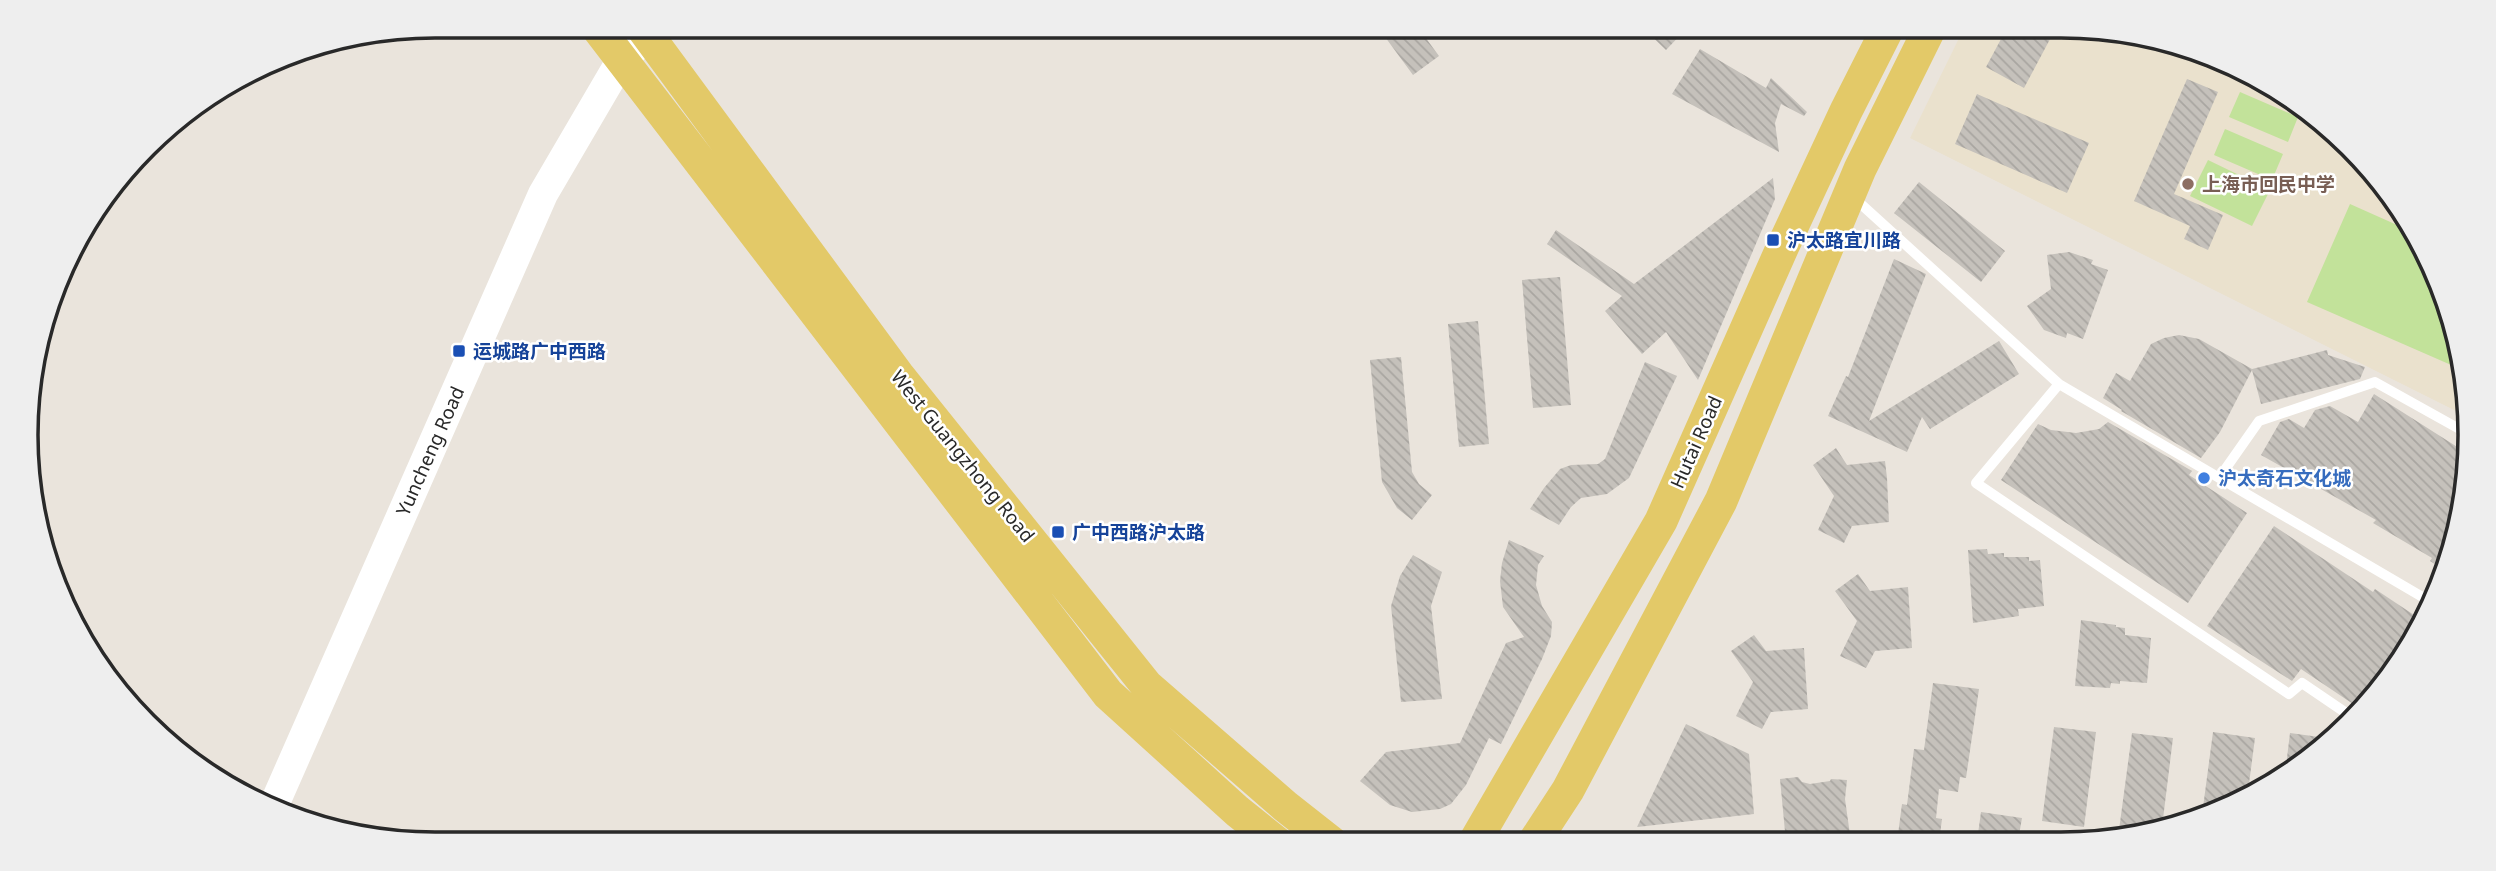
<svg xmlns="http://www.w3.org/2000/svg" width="2496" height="871" font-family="'Noto Sans','Noto Sans SC',sans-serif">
	<defs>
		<pattern id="building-back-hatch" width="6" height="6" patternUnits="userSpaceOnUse" patternTransform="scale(1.75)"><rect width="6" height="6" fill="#c5c1bb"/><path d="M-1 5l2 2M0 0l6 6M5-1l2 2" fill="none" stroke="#a9a6a1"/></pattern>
	</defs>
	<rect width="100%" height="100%" fill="#eae4dc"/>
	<path fill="#eae1cd" d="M1965,26H2061L2166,40L2309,111L2415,231L2466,382L2464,415L1910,138Z"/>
	<path fill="#c2e29a" d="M2240,92L2298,117L2288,142L2229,117Z
		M2225,129L2283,154L2272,180L2214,155Z
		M2208,160L2270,190L2252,226L2190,196Z
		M2350,204L2415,233L2460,363L2458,368L2307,302Z"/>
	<path fill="url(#building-back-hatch)" d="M1377,26H1417L1439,56L1413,75Z
		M1641,26H1689L1666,50Z
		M2008,26H2057L2024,88L1986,67Z
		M1700,49L1766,88L1771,78L1807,112L1804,116L1781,104L1775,123L1779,152L1672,94Z
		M2187,79L2218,92L2174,194L2223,215L2208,250L2184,239L2190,226L2134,201Z
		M1977,94L2089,143L2067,193L1955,144Z
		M1773,178L1775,199L1698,380L1666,332L1642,354L1605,311L1622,296L1547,244L1556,230L1634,284Z
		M1919,182L2005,251L1981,282L1894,213Z
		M2069,252L2093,260L2091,264L2108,270L2083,339L2067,333L2066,338L2044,330L2027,306L2051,289L2047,255Z
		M1894,259L1926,274L1869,421L1999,341L2019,374L1930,429L1922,417L1907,452L1828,416L1846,376L1848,377Z
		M1560,277L1571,405L1533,408L1522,280Z
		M1478,321L1489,444L1459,447L1448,324Z
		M2179,335L2199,339L2252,369L2327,350L2328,355L2365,367L2360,379L2261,404L2252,370L2220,432L2201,458L2121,411L2122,410L2103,398L2116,373L2130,381L2151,344L2164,338Z
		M1401,357L1412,472L1419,484L1432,495L1412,520L1397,508L1382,482L1370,360Z
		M1645,362L1677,376L1629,478L1607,494L1581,498L1571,507L1559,525L1530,509L1544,488L1560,469L1571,465L1598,464L1605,459Z
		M2374,394L2462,450L2456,541L2444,570L2430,561L2432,558L2373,523L2376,520L2261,455L2280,422L2289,419L2304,428L2315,410L2330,406L2358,422Z
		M2108,422L2192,471L2189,475L2247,513L2188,603L2001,480L2038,424L2051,430L2076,433L2099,429Z
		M1836,448L1847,465L1885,461L1887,478L1889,522L1852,526L1844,543L1818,530L1834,496L1813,465Z
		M2274,526L2373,592L2375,589L2423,621L2415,640L2359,708L2301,669L2292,681L2207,626Z
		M1509,540L1544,556L1538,565L1536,585L1542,606L1552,622L1551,636L1542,659L1501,744L1489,738L1466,785L1451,804L1440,809L1412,812L1390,805L1360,781L1386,752L1460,743L1506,643L1524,637L1503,607L1500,581L1502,563Z
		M1987,549L1988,554L2004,553V557H2029V561L2040,560L2044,606L2018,609L2019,616L1973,623L1968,550Z
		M1413,555L1442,572L1431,606L1442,699L1401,702L1391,606L1400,576Z
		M1858,574L1870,591L1908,587L1912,648L1875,651L1866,668L1840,656L1857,621L1835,591Z
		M2081,620L2116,625V627L2125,628V635L2151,638L2147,683L2120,681V684L2111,683L2110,688L2075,686Z
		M1754,635L1766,651L1804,648L1805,665L1808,709L1771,712L1762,729L1736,716L1753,682L1731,651Z
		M1933,683L1979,689L1966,778L1960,777L1958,792L1939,789L1936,818L1942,819L1939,842H1897L1902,804L1907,805L1914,749L1924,750Z
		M1686,724L1749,754L1754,814L1637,827Z
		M2054,727L2096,732L2084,827L2042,821Z
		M2213,732L2255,738L2247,799L2241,803L2202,815Z
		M2132,733L2173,738L2162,827L2141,833L2119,830Z
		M2290,733L2334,739L2285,774Z
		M1798,777L1802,782L1810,784L1830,781L1831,779L1847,780L1845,799L1851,842H1786L1780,779Z
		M1981,812L2022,818L2018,841H1977Z"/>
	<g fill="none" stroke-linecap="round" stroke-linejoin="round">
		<path stroke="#fff" stroke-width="10" d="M1852,196L2059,384L2431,602
			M2059,384L1976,483L2289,694L2302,683L2352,717
			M2219,478L2259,421L2375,382L2463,431"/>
		<path stroke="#fff" stroke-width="30" d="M274,805L543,194L622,59L639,44"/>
		<path stroke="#e3c968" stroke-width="33" d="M596,26L1108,694L1237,811L1277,843
			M641,26L898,375L1147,686L1285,806L1332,843
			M1534,842L1568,790L1721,501L1860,169L1931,26
			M1474,843L1661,521L1783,246L1846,111L1889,26"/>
	</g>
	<circle fill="#8d6e63" stroke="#fff" stroke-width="2.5" cx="2188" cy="184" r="7"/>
	<g fill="#1a4fb4" stroke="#fff" stroke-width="2.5">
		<rect x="1766" y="233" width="14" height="14" rx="3.5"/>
		<rect x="452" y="344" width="14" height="14" rx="3.5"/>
		<rect x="1051" y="525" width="14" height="14" rx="3.5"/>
	</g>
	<circle fill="#3f7fe0" stroke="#fff" stroke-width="2.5" cx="2204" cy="478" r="7"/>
	<g text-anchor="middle" stroke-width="5" stroke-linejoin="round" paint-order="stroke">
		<g font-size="19" font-weight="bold" fill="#785e54" stroke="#fff" text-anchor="start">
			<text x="2202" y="191">上海市回民中学</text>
		</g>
		<g font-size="19" font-weight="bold" fill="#164399" stroke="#fff" text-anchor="start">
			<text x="1787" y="247">沪太路宜川路</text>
			<text x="473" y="358">运城路广中西路</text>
			<text x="1072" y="539">广中西路沪太路</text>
		</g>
		<g font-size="19" fill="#292929" stroke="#fff">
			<text transform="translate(1696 442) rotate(-66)" y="7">Hutai Road</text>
			<text transform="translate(430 451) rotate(-66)" y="7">Yuncheng Road</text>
			<text transform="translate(963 456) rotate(51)" y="7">West Guangzhong Road</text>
		</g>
		<g font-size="19" font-weight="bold" fill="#366cbe" stroke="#fff" text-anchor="start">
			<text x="2218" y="485">沪太奇石文化城</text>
		</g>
	</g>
	<path d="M0 0H2496V871H0ZM435 38H2061A397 397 0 0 1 2458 435V435A397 397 0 0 1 2061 832H435A397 397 0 0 1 38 435V435A397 397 0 0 1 435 38Z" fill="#eee" fill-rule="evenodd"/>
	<path fill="none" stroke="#292929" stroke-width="3.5" d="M435 38H2061A397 397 0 0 1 2458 435V435A397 397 0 0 1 2061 832H435A397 397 0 0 1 38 435V435A397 397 0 0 1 435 38Z"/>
</svg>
